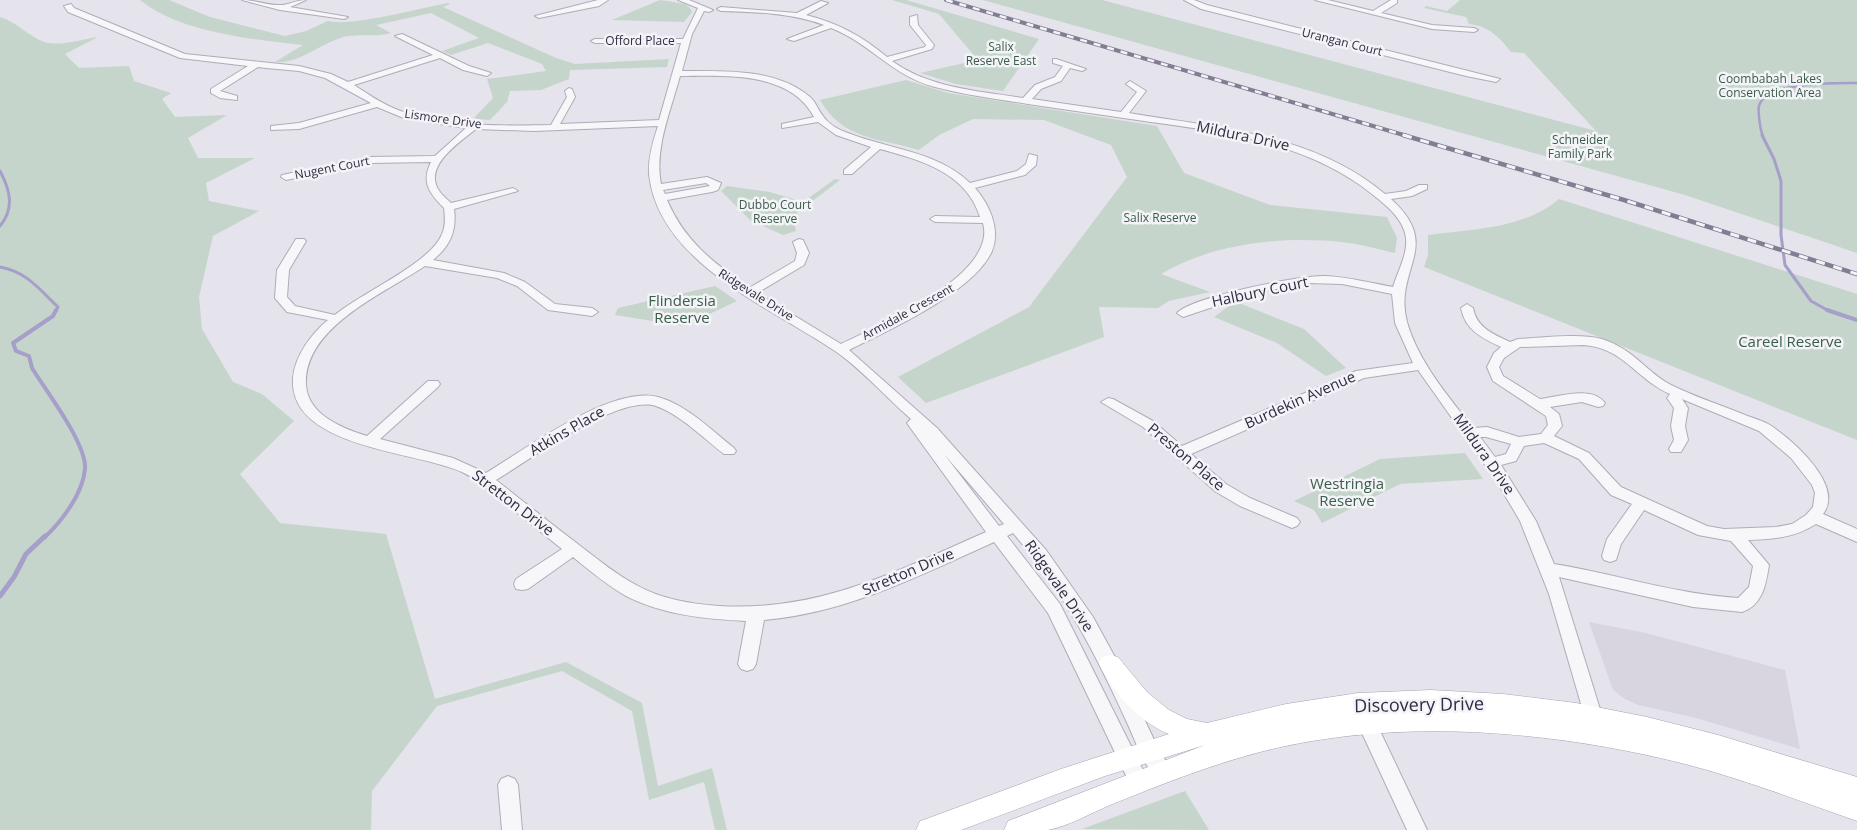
<svg xmlns="http://www.w3.org/2000/svg" width="1857" height="830" font-family="'Open Sans',sans-serif">
	<rect width="100%" height="100%" fill="#e5e3eb"/>
	<path fill="#d8d5e0" d="M1589,622L1646,633L1785,670L1800,749L1696,718L1638,705L1625,699L1613,690Z"/>
	<path fill="#c5d5cb" d="M140,0H169L210,17L285,36L306,31L328,21C351,27 421,8 448,3L450,4L443,7L556,58L575,64L669,59L667,67L570,70L569,79L541,90L510,91L507,102L490,120L473,119L493,98L487,79L546,71L542,64L488,43L451,55L442,51L479,38L431,13L376,25L391,33C377,37 363,34 348,36C322,41 302,64 275,62L303,45C252,39 181,33 140,0Z
		M660,0L685,4L690,8L692,12L684,22L612,20Z
		M892,0H906L1039,39L1003,91L956,84L920,73L978,60L939,14Z
		M983,0H1102L1596,131L1524,53L1511,52C1499,37 1489,26 1469,24L1466,17L1424,8L1426,6L1447,11L1460,0H1857V253L1685,195Z
		M0,17C17,22 28,36 44,42C59,47 83,39 98,37L65,54L79,68L129,66L134,81L171,93L162,99L175,117L227,115L188,138L198,158H255L206,183L209,201L259,211L213,236L199,297L202,329L233,382L262,394L294,421L240,474L280,523L386,534L435,699L566,662L642,703L658,786L712,768L727,830H715L704,782L649,800L632,711L562,671L437,706L372,791L371,830H0Z
		M906,80L948,93L1157,126L1184,173L1270,205L1387,217L1397,238L1395,253C1377,249 1360,244 1342,242C1282,236 1214,243 1161,274L1210,292L1169,301L1158,308L1099,307L1104,337L926,403L898,377L1029,307L1127,177L1111,145L1044,120L973,119L939,135L919,150C879,138 843,140 820,100Z
		M835,179L840,180L793,216L796,231L783,235L750,220L721,191L727,186L770,192L803,202Z
		M1559,199L1857,294V440L1424,267L1428,255V235C1472,229 1524,229 1559,199Z
		M715,286L737,301L684,326L615,315L618,308Z
		M1239,303L1304,329L1346,368L1326,376L1277,343L1214,317L1229,306Z
		M1465,453L1483,479L1400,484L1322,523L1314,510L1294,501L1380,459Z
		M1185,791L1209,830L1082,829Z"/>
	<g fill="none" stroke-linecap="round" stroke-linejoin="round">
		<path stroke="#a69fca" stroke-width="2.5" d="M1763,136C1760,130 1760,124 1759,117C1759,114 1758,109 1759,106C1765,81 1838,83 1857,83"/>
		<path stroke="#a69fca" stroke-width="3" d="M1762,135L1774,159L1781,181V235L1785,265L1811,301L1829,311
			M0,171C10,190 15,208 0,226
			M0,267C27,272 39,289 58,307L56,311"/>
		<path stroke="#a69fca" stroke-width="4" d="M1827,310L1857,320
			M44,538C61,522 83,494 85,469C87,444 46,391 32,368L29,356L16,351L13,343L53,316L56,310"/>
		<path stroke="#a69fca" stroke-width="5" d="M0,596L14,577L26,554L45,536"/>
		<g stroke="#afacb9" stroke-width="2">
			<path id="minor" d="M242,0C255,0 266,5 278,5C287,6 296,0 306,0L290,7L348,17L344,19L280,10Z
				M598,0H608L599,6L539,18L535,16Z
				M678,0H689L713,10L709,12L704,11L692,34L682,71C724,71 776,68 810,97C816,102 818,110 823,116C828,124 839,130 848,133C888,149 937,151 970,183L1017,171L1026,164L1029,154L1037,156L1036,165L1025,175L975,188C989,204 1001,229 992,251C974,292 889,330 849,350L937,428L1046,550L1093,617L1116,659L1156,744L1172,772L1169,778L1162,781C1147,775 1136,742 1129,727C1097,656 1064,592 1013,533L1007,536L1060,604L1149,782L1146,788L1139,791L1132,788L1048,613L994,542C919,576 846,613 764,620L756,664L753,669L747,671L741,669L738,664L746,621C705,619 664,615 626,596C607,585 590,571 573,557L528,589L522,590L516,589L514,584L516,579L562,549C542,533 522,517 502,501C490,491 477,479 462,472C417,451 288,448 293,378C295,356 311,334 328,320L287,312L275,298L277,270L296,239H304L306,241L289,270L287,297L295,306L335,315C361,293 431,263 442,234C446,226 445,216 444,208C429,193 421,182 431,162L369,163L286,180L281,177L282,175L369,157L435,156L466,128L406,119L377,107L299,129L271,130V126L299,123L371,103L325,78L299,71L266,68L258,67L220,91L237,96V100L220,98L211,93V89L248,66L180,58L68,12L64,6L71,4L74,8L185,54L299,66L331,74L348,82L433,55L395,36L402,34L469,66L491,73L487,76L463,70L440,58L354,85C368,94 382,104 398,110C440,127 506,126 551,125L567,97L565,91L569,88L572,89L575,97L560,124L659,120L681,43H595L591,41L595,39H683L698,8ZM680,76C726,76 790,71 814,117L782,124V128L818,122L836,135L871,147L844,170V174H852L880,149C920,160 966,172 980,217L935,216L930,219L935,222L983,223C998,275 878,326 841,344L757,293L804,265L809,253L803,240L799,239L793,242L797,253L795,261L749,288C713,262 685,242 667,200L712,192L718,190L721,183L707,177L661,184C654,149 671,110 680,76ZM658,126C653,141 648,158 649,174C658,262 770,307 835,351C859,367 888,399 911,419L907,423L909,426L986,532C897,571 820,612 719,606C691,604 661,599 636,585C617,575 600,561 583,548C554,526 525,503 496,480C530,460 618,394 656,406C681,415 703,438 724,454H734L736,451L734,448C711,430 687,405 658,397C611,385 526,449 486,473L453,458L380,439L438,387L440,384L438,381H428L367,436C342,428 308,415 306,385C303,327 385,293 425,266L497,278L517,286L548,310L592,316L598,312L592,308L555,304L525,282L504,273L433,260C450,246 457,231 454,209L518,191L513,188L451,203C448,200 443,196 440,192C421,167 460,142 476,129L534,131ZM706,183L710,186L665,194L663,190ZM944,454L1004,524L999,526Z
				M1184,0H1194L1207,5L1500,79L1496,82L1466,76L1201,9Z
				M1315,0H1328L1373,11L1391,0H1397V3L1381,13L1432,25L1474,28L1478,30L1474,32L1432,29Z
				M821,1L828,3L806,15C838,23 862,36 887,57L925,47L926,45L910,25V17L917,15L918,25L934,45L932,49L892,61C929,88 979,91 1023,98L1035,85L1055,77L1063,66L1053,63V59H1056L1086,69L1082,71L1070,68L1061,81L1041,89L1032,99L1121,112L1137,92L1126,84L1130,81L1146,91L1129,113C1218,128 1312,133 1385,194L1406,191L1419,185H1427V189L1412,196L1391,199C1444,247 1393,268 1407,322C1418,361 1448,396 1473,428L1487,427L1519,437L1541,434L1548,425L1546,416L1493,381L1487,367L1494,353L1501,347C1482,338 1465,330 1461,308L1467,304L1473,308C1477,328 1493,334 1510,342L1518,339C1542,338 1579,333 1602,339C1635,350 1645,371 1671,385C1695,397 1721,405 1745,415C1753,418 1763,421 1770,425C1792,440 1845,485 1823,514L1857,529V542L1816,524C1794,538 1773,539 1748,540L1769,565C1766,584 1763,605 1742,612L1693,607L1559,577L1604,722L1602,728L1595,730L1588,728L1549,594L1520,521L1497,482L1418,370L1364,378L1191,454L1226,484L1250,498L1297,518L1300,522L1297,526L1292,528L1240,506L1216,492L1143,427L1101,402L1108,398L1113,399L1153,421L1182,446L1356,371L1413,363L1395,323L1392,294L1342,284L1308,283L1255,293L1183,317L1177,313C1191,297 1301,275 1325,276C1348,277 1371,283 1393,287C1398,270 1410,251 1405,233C1401,218 1388,207 1377,198C1313,144 1231,133 1151,122C1110,116 1069,110 1028,104C997,99 965,95 935,87C892,76 870,43 831,28L794,41L787,39L824,25C792,13 756,12 721,11L717,9L721,7L797,13ZM1584,345C1624,348 1637,380 1670,394L1667,398L1674,408L1671,426L1674,440L1669,449L1671,452H1681L1688,440L1685,426L1688,408L1682,399L1759,431L1791,458L1812,485L1815,493L1813,507L1806,515L1792,524L1776,527L1724,529L1707,526L1621,487L1589,453L1554,436L1562,426L1559,414L1550,407L1582,402L1598,407L1603,406L1605,403C1592,385 1558,397 1540,399L1503,376L1499,367L1504,358L1520,347ZM1480,437H1486L1511,444L1506,454L1495,457ZM1544,443L1579,459L1611,495L1632,504L1607,539L1602,556L1604,560L1610,562L1616,560L1621,544L1644,510L1698,535L1731,541L1753,566L1749,587L1738,598C1675,594 1616,574 1554,564L1536,521L1501,465L1516,461L1524,446Z
				M1364,710L1371,712L1427,830H1407L1355,718L1357,712Z
				M508,776L515,779L518,785L522,830H502L498,785L501,779Z"/>
		</g>
		<g stroke="#a7a3b6" stroke-width="1">
			<path id="major" d="M1110,655L1118,657L1147,692L1169,710L1187,719L1207,723L1286,704L1358,693L1431,690L1503,694L1576,703L1647,717L1718,735L1857,777V821C1800,801 1743,779 1685,764C1550,730 1396,717 1260,752C1207,766 1160,785 1110,805C1091,813 1069,826 1048,830C1035,830 1018,830 1004,830L1008,821L1205,745L1105,776L961,830H916L920,821L929,818L1061,769L1169,734C1140,723 1112,691 1099,664L1102,657Z"/>
		</g>
		<use href="#minor" fill="#f7f6f9" fill-rule="evenodd"/>
		<use href="#major" fill="#fff" fill-rule="evenodd"/>
		<g stroke="#837d94" stroke-width="4">
			<path id="rail-far1" d="M946,0L1407,136"/>
		</g>
		<g stroke="#837d94" stroke-width="4.5">
			<path id="rail" d="M1403,135L1624,200L1857,274"/>
		</g>
		<use href="#rail-far1" stroke="#f4f3f8" stroke-width="2.5" stroke-dasharray="7" stroke-linecap="butt"/>
		<use href="#rail" stroke="#f4f3f8" stroke-width="3" stroke-dasharray="9" stroke-linecap="butt"/>
	</g>
	<g text-anchor="middle" stroke-width="5" stroke-linejoin="round" paint-order="stroke">
		<g font-size="12" fill="#322b43" stroke="#f4f3f8">
			<text x="640" y="45">Offord Place</text>
			<text transform="translate(1342 42) rotate(14)" y="4">Urangan Court</text>
			<text transform="translate(443 119) rotate(8)" y="4">Lismore Drive</text>
			<text transform="translate(332 168) rotate(-11)" y="4">Nugent Court</text>
			<text transform="translate(756 295) rotate(32)" y="4">Ridgevale Drive</text>
			<text transform="translate(908 312) rotate(-29)" y="4">Armidale Crescent</text>
		</g>
		<g font-size="12" fill="#395e4a" stroke="#f4f3f8">
			<text x="1001" y="51">Salix<tspan x="1001" dy="14">Reserve East</tspan></text>
			<text x="1770" y="83">Coombabah Lakes<tspan x="1770" dy="14">Conservation Area</tspan></text>
			<text x="1580" y="144">Schneider<tspan x="1580" dy="14">Family Park</tspan></text>
			<text x="775" y="209">Dubbo Court<tspan x="775" dy="14">Reserve</tspan></text>
			<text x="1160" y="222">Salix Reserve</text>
		</g>
		<g font-size="15" fill="#322b43" stroke="#f4f3f8">
			<text transform="translate(1243 136) rotate(12)" y="5">Mildura Drive</text>
			<text transform="translate(1260 292) rotate(-12)" y="5">Halbury Court</text>
			<text transform="translate(1300 400) rotate(-24)" y="5">Burdekin Avenue</text>
			<text transform="translate(567 431) rotate(-30)" y="5">Atkins Place</text>
			<text transform="translate(1484 454) rotate(55)" y="5">Mildura Drive</text>
			<text transform="translate(1186 457) rotate(40)" y="5">Preston Place</text>
			<text transform="translate(513 503) rotate(37)" y="5">Stretton Drive</text>
			<text transform="translate(908 572) rotate(-23)" y="5">Stretton Drive</text>
			<text transform="translate(1059 586) rotate(55)" y="5">Ridgevale Drive</text>
		</g>
		<g font-size="15" fill="#395e4a" stroke="#f4f3f8">
			<text x="682" y="306">Flindersia<tspan x="682" dy="17">Reserve</tspan></text>
			<text x="1790" y="347">Careel Reserve</text>
			<text x="1347" y="489">Westringia<tspan x="1347" dy="17">Reserve</tspan></text>
		</g>
		<g font-size="18" fill="#322b43" stroke="#f4f3f8">
			<text transform="translate(1419 705) rotate(-1)" y="6">Discovery Drive</text>
		</g>
	</g>
</svg>
